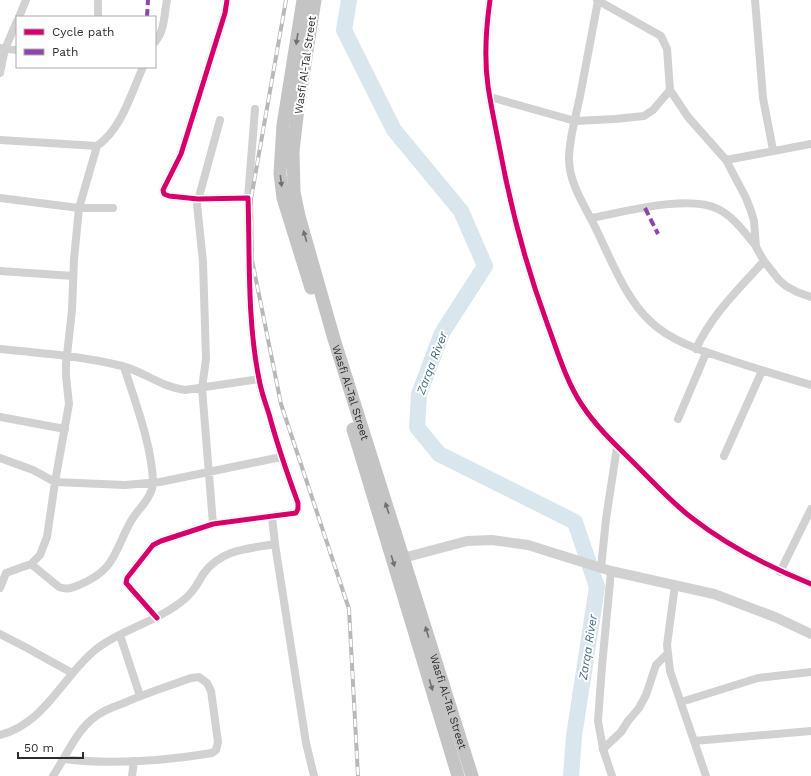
<svg xmlns="http://www.w3.org/2000/svg" width="811" height="776" font-family="'Work Sans',sans-serif">
	<rect width="100%" height="100%" fill="#fff"/>
	<g fill="none" stroke-linecap="round" stroke-linejoin="round">
		<path stroke="#d9e6ee" stroke-width="16" d="M349,0L344,30L394,130L461,211L485,266L442,333L419,394L417,427L439,454L575,522L597,587L574,736L571,776"/>
		<path stroke="#d1d1d1" stroke-width="8" d="M98,0V17
			M490,0C486,28 484,58 488,86C491,107 496,129 500,150C511,209 526,266 547,323C557,350 566,381 582,405C597,428 618,447 637,466C655,484 672,503 692,518C728,546 769,567 811,584
			M597,0L661,36L667,49L670,90L688,117L726,160L746,198L751,211L754,221L756,247L764,261L779,280L786,286L797,292L811,297
			M755,0L763,98L773,150
			M598,1C592,33 586,64 580,96C576,116 569,138 569,159C569,185 587,209 597,231C612,262 626,299 651,322C672,342 703,351 730,360C757,369 784,377 811,385
			M19,17L26,0
			M155,42C165,31 164,14 167,0
			M1,48L17,50
			M0,73L5,49L17,21
			M490,97L575,121L615,119L644,116L653,110L670,90
			M0,140L97,146
			M726,160L811,144
			M0,198L79,208H113
			M248,198L255,109
			M591,218C624,212 689,194 718,209C734,217 745,233 756,246
			M0,271L73,276
			M0,349C41,353 82,356 122,366C145,372 159,386 185,390L259,379
			M696,349C712,314 739,289 764,261
			M0,417L65,429
			M678,419L706,353
			M724,456L762,371
			M0,458L33,470L55,482L125,485L160,482L281,457
			M272,517L275,544L306,743L314,776
			M213,524L202,388L206,359L203,262L197,204L220,120
			M31,564L59,587C67,590 72,588 79,585C116,570 114,551 131,521C138,509 153,497 153,482C152,446 135,401 124,367
			M601,568L606,519L617,447
			M611,571L602,666L598,721L603,749L612,776
			M780,572L811,509
			M675,585L667,645L670,671L706,776
			M0,588L6,573L31,564L40,555L47,537L55,482L69,404L66,376V364L72,310L74,259L79,208L97,146C122,128 131,94 143,67
			M157,618L126,583L127,578L153,545L161,541L213,524L296,513L298,509V503C287,473 277,444 269,414C265,402 261,391 259,379C247,319 250,258 248,198L198,199L169,196L164,194L163,190L181,154L225,13L227,0
			M0,634L27,648L72,673
			M120,635L140,696
			M681,702L758,678L811,672
			M0,735C45,723 61,679 94,651C117,632 149,624 174,607C182,602 191,594 196,586C199,582 201,577 204,573C222,549 247,549 275,544
			M694,741L811,731
			M603,749L621,732L628,721L639,708L646,695L656,665L667,654
			M53,776C65,758 75,734 91,720C101,711 113,707 124,703C146,693 169,686 191,678L199,677L207,683L211,691L218,742L216,750L212,753C163,761 113,765 64,759
			M132,776L134,761"/>
		<path stroke="#d1d1d1" stroke-width="10" d="M403,558L467,541L492,540L528,545L611,571L714,594L775,617L811,634"/>
		<g stroke="#c4c4c4" stroke-width="13">
			<path d="M303,0L283,125L280,174L283,198L311,288"/>
			<path id="s1" d="M315,0L298,108L293,151L294,192L299,216L334,339L472,776"/>
			<path d="M353,429L458,776"/>
		</g>
		<g stroke="#b8b8b8" stroke-width="4">
			<path id="rail" d="M286,0L251,199L252,260L281,404L349,609L358,776"/>
		</g>
		<use href="#rail" stroke="#fff" stroke-width="2.5" stroke-dasharray="8" stroke-linecap="butt"/>
		<path stroke="#8e44ad" stroke-width="4" stroke-dasharray="8 4" stroke-linecap="butt" d="M147,17L148,0
			M645,208L658,234"/>
		<g stroke="#fff" stroke-width="8">
			<path id="cycleway" d="M490,0C486,28 484,58 488,86C491,107 496,129 500,150C511,209 526,266 547,323C557,350 566,381 582,405C597,428 618,447 637,466C655,484 672,503 692,518C728,546 769,567 811,584
				M157,618L126,583L127,578L153,545L161,541L213,524L296,513L298,509V503C287,473 277,444 269,414C265,402 261,391 259,379C247,319 250,258 248,198L198,199L169,196L164,194L163,190L181,154L225,13L227,0"/>
		</g>
		<use href="#cycleway" stroke="#d6006c" stroke-width="5"/>
	</g>
	<defs><path id="oneway-solid" d="M-6-.8H1V-3.2L6.5 0L1 3.2V.8H-6Z"/></defs>
	<g fill="#707070">
		<use href="#oneway-solid" transform="translate(297 39) rotate(99)"/>
		<use href="#oneway-solid" transform="translate(281 181) rotate(83)"/>
		<use href="#oneway-solid" transform="translate(305 236) rotate(-106)"/>
		<use href="#oneway-solid" transform="translate(387 508) rotate(-108)"/>
		<use href="#oneway-solid" transform="translate(393 561) rotate(73)"/>
		<use href="#oneway-solid" transform="translate(427 632) rotate(-107)"/>
		<use href="#oneway-solid" transform="translate(431 685) rotate(73)"/>
	</g>
	<g text-anchor="middle" stroke-width="4" stroke-linejoin="round" paint-order="stroke">
		<g font-size="11" fill="#2c2c2c" stroke="#fff">
			<text transform="translate(305 65) rotate(-82)" y="4">Wasfi Al-Tal Street</text>
			<text dy="4" stroke="none"><textPath href="#s1" startOffset="402">Wasfi Al-Tal Street</textPath></text>
			<text dy="4" stroke="none"><textPath href="#s1" startOffset="726">Wasfi Al-Tal Street</textPath></text>
		</g>
		<g font-size="12" font-style="italic" fill="#436e86" stroke="#fff">
			<text transform="translate(432 363) rotate(-69)" y="4">Zarqa River</text>
			<text transform="translate(588 647) rotate(-81)" y="4">Zarqa River</text>
		</g>
	</g>
	<rect x="16" y="16" width="140" height="52" fill="#ffffff" stroke="#ababab"/>
	<rect x="24" y="29" width="20" height="6" fill="#d6006c" stroke="#ababab"/>
	<text x="52" y="36" font-size="12" fill="#2c2c2c">Cycle path</text>
	<rect x="24" y="49" width="20" height="6" fill="#8e44ad" stroke="#ababab"/>
	<text x="52" y="56" font-size="12" fill="#2c2c2c">Path</text>
	<path d="M18 752v6h65v-6" fill="none" stroke="#2c2c2c" stroke-width="2"/>
	<text x="24" y="752" font-size="12" fill="#2c2c2c" stroke="#ffffff" stroke-width="3" paint-order="stroke">50 m</text>
</svg>
